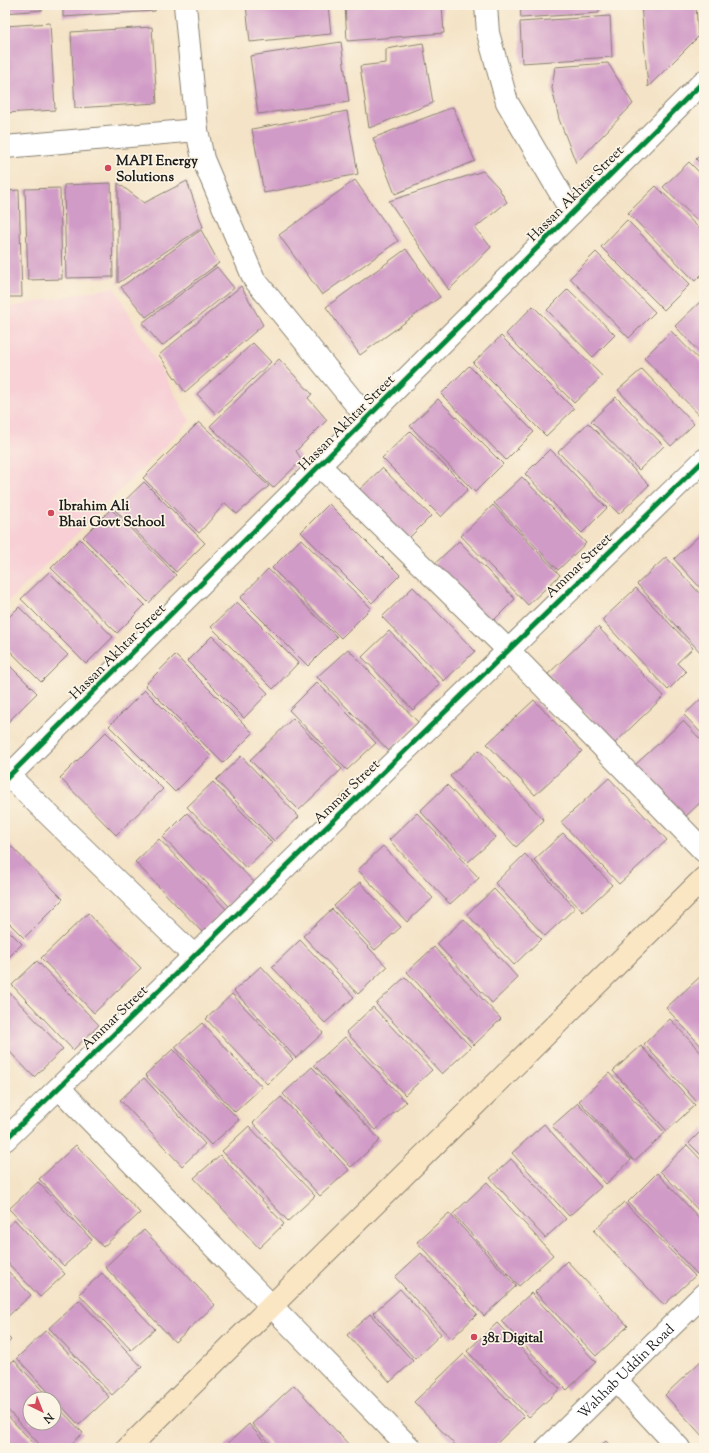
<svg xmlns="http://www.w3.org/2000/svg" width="709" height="1453" font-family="'Sorts Mill Goudy',serif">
	<rect width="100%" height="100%" fill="#fcf5e5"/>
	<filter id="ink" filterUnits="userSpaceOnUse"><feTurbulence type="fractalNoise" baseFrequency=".025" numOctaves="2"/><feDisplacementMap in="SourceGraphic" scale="8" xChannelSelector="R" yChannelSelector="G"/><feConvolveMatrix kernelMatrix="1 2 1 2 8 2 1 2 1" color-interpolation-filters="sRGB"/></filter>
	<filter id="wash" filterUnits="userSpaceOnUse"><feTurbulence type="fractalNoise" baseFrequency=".012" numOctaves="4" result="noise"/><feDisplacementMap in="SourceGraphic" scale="16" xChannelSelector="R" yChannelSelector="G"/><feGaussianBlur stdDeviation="0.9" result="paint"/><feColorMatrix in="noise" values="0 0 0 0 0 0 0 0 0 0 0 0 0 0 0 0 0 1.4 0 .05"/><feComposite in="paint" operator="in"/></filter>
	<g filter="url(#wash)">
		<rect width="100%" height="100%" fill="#f4e3c6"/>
		<path fill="#f7cfd5" d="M114,287L190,421L5,605V308Z"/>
		<g id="blocks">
			<path fill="#d19bc7" d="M5,5H42L43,10L5,13Z
				M63,5H155V11L63,17Z
				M246,5H328L331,34L250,42Z
				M345,5H442L444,33L347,41Z
				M520,5H599V13L521,18Z
				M641,5H696L698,37L648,87Z
				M610,16L612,57L522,63L520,22Z
				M50,23L55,110L5,113V26Z
				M152,27L157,103L75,108L71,32Z
				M341,42L349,102L258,114L250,56Z
				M423,43L433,103L369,128L360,66L386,63V49Z
				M608,63L633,104L576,163L559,119L552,88L555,67Z
				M453,107L475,161L395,194L373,138Z
				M347,111L358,174L264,193L252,129Z
				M704,151V167L696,159Z
				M689,162L704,177V227L663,187Z
				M483,171L498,187L507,202L475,228L491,247L449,290L389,201Z
				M355,180L398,241L322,295L279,235Z
				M187,181L203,227L118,283V183L144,203Z
				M111,183L113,277L66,278L64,185Z
				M656,186L704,233V272L695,281L628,213Z
				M60,188L62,279L28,280L25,189Z
				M19,190L22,297H5V191Z
				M627,220L690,284L664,310L601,247Z
				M201,230L219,263L146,317L121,287Z
				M406,249L440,297L360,355L326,307Z
				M596,252L655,312L629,338L570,278Z
				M217,267L234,288L162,346L142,323Z
				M241,286L263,325L185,392L159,355Z
				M568,289L615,335L593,357L547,310Z
				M704,298V357L675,326Z
				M533,306L602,376L574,403L506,334Z
				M671,331L704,365V418L703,419L644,358Z
				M501,336L574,409L546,436L473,363Z
				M253,343L271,362L216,414L197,394Z
				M279,359L312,394L308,398L327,420L296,451L302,460L273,488L210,426Z
				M469,366L534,432L506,460L441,394Z
				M642,369L694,424L671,446L618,390Z
				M616,397L664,446L639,470L591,421Z
				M438,399L503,464L475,492L410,426Z
				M199,422L269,486L237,514L225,503L199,533L143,478Z
				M588,423L649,485L619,514L558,452Z
				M410,431L468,489L441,517L382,458Z
				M550,449L607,508L582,533L525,474Z
				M382,468L431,516L405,542L356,493Z
				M522,477L586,543L558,570L494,503Z
				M144,482L205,543L176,572L115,510Z
				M329,504L400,575L372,603L301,532Z
				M493,505L560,575L528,605L461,536Z
				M111,509L176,575L149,603L83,537Z
				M704,531V592L674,559Z
				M80,539L145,605L117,633L51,568Z
				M301,539L371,608L341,638L272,568Z
				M459,541L515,599L487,627L430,568Z
				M666,557L704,598V653L702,654L637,584Z
				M268,569L337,637L308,666L240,598Z
				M49,572L113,637L86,664L21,599Z
				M413,587L475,651L444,681L382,617Z
				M636,588L693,648L677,663L686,672L668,690L602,620Z
				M237,602L298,663L273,689L211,627Z
				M19,607L68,655L41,682L5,646V621Z
				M598,627L664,696L614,744L548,674Z
				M389,631L440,684L413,710L362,657Z
				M212,636L268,693L244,718L187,661Z
				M348,649L418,722L389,751L317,677Z
				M175,655L253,733L223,763L145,685Z
				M5,661L37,693L5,725Z
				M317,682L376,743L347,770L289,710Z
				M145,690L211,756L175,792L109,726Z
				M704,696V736L684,715Z
				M534,700L582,751L535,795L487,744Z
				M293,718L342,769L299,810L250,760Z
				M683,721L704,743V799L684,818L635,765Z
				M106,732L163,789L116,835L60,778Z
				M479,750L544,820L516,847L450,776Z
				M241,756L299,817L274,841L216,780Z
				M609,778L667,840L619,884L561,822Z
				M213,782L272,843L246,868L187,807Z
				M447,785L496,837L468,862L420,811Z
				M187,813L254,882L229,906L163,837Z
				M417,813L479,878L450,904L389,840Z
				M563,833L612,885L583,912L534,860Z
				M159,839L226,909L202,932L135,862Z
				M6,841L63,899L24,938L5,919V843Z
				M383,846L433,898L407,922L358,870Z
				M525,854L575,908L545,936L495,883Z
				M360,882L401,927L375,950L334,906Z
				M494,889L541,939L514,965L467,914Z
				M332,909L387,967L358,994L303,936Z
				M88,913L141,968L94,1013L41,958Z
				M464,919L518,978L492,1003L437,944Z
				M5,927L22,944L5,961Z
				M300,940L354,997L325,1023L272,967Z
				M434,947L501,1019L474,1045L407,972Z
				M37,961L99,1025L73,1050L12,985Z
				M261,966L323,1033L296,1058L234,991Z
				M702,975L704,977V1049L666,1008Z
				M405,977L471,1047L442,1074L376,1004Z
				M9,992L63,1049L34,1077L5,1047V996Z
				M232,994L293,1059L267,1084L206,1019Z
				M373,1007L432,1070L405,1095L346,1032Z
				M670,1019L704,1056V1098L698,1103L644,1044Z
				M202,1023L262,1087L235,1112L175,1047Z
				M345,1037L406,1102L375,1130L314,1065Z
				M641,1046L695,1105L667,1131L613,1071Z
				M173,1049L239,1120L211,1145L145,1075Z
				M312,1067L380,1140L351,1167L283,1094Z
				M609,1073L665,1133L634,1161L579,1101Z
				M144,1078L205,1144L182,1166L120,1100Z
				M281,1097L349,1170L320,1196L253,1123Z
				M578,1103L631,1160L606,1184L552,1126Z
				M544,1124L601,1187L569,1216L512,1153Z
				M249,1126L315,1196L288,1221L222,1151Z
				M704,1128V1158L689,1143Z
				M76,1145L140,1213L103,1247L39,1179Z
				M687,1145L704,1163V1216L660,1171Z
				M220,1155L284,1224L259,1248L194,1178Z
				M511,1159L566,1219L545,1238L490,1178Z
				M657,1173L704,1223V1267L697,1274L628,1202Z
				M38,1182L92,1240L64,1266L9,1209Z
				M487,1182L553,1255L519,1286L453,1214Z
				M624,1202L695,1276L664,1305L594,1231Z
				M449,1213L516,1286L484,1316L417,1242Z
				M15,1220L65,1274L40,1297L5,1260V1229Z
				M144,1230L215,1305L175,1342L105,1267Z
				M421,1253L477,1314L451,1339L395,1277Z
				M567,1261L628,1326L596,1356L535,1292Z
				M5,1268L31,1295L5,1319Z
				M102,1273L155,1329L131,1350L79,1294Z
				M400,1289L441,1334L415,1359L373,1313Z
				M531,1293L596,1362L567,1390L501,1321Z
				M79,1300L142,1367L112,1395L49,1328Z
				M370,1314L413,1361L390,1382L347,1335Z
				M497,1323L560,1389L529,1417L467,1351Z
				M46,1330L109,1397L79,1425L17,1358Z
				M5,1334L11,1340L5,1346Z
				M464,1354L524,1417L492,1448H458L414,1402Z
				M704,1358V1438L665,1395Z
				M14,1360L50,1399H30V1423H54V1403L83,1433L67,1448H43L5,1407V1368Z
				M294,1385L351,1447L350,1448H274L252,1424Z
				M5,1413L38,1448H5Z
				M249,1424L270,1448H223Z
				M606,1441L612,1448H598Z"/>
		</g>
	</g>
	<g filter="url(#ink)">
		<use href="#blocks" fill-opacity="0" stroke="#888071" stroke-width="1"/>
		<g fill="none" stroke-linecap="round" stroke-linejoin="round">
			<g stroke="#888071" stroke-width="24">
				<g id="street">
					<path d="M185,5L197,130L203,159L254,279L367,418"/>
					<path d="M486,5L488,33L507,102L572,213"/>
					<path d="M5,147L197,130"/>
					<path d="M319,465L508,650L704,851"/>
					<path d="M9,776L194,956"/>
					<path d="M5,780L704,81"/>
					<path d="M59,1088L410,1448"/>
					<path d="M5,1140L704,460"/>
					<path d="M616,1380L679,1448"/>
					<path id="s1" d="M547,1448L704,1294"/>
				</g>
			</g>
			<g stroke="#888071" stroke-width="24">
				<path id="secondary" d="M128,1448L704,878"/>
			</g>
			<use href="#street" stroke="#fff" stroke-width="22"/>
			<use href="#secondary" stroke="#fbe6c4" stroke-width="22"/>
			<g stroke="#fcf5e5" stroke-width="8">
				<path id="cycleway" d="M5,780L704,81
					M5,1140L704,460"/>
			</g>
			<use href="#cycleway" stroke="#00873e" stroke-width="5"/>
		</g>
	</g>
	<g fill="#d1495b" stroke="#fcf5e5" stroke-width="1.5">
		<circle cx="108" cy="168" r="4"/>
		<circle cx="51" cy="513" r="4"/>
		<circle cx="474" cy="1337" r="4"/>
	</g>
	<g text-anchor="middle" stroke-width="3.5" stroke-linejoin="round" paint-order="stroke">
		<g font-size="14" font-weight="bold" fill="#1c1c1c" stroke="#fcf5e5" text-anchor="start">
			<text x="116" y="165">MAPI Energy<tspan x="116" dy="16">Solutions</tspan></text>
			<text x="59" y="510">Ibrahim Ali<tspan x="59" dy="16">Bhai Govt School</tspan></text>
			<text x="482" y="1342">381 Digital</text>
		</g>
		<g font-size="14" fill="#1c1c1c" stroke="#fcf5e5">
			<text transform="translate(575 193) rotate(-45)" y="5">Hassan Akhtar Street</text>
			<text transform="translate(346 422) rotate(-45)" y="5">Hassan Akhtar Street</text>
			<text transform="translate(578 565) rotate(-44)" y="5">Ammar Street</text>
			<text transform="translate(117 651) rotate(-45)" y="5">Hassan Akhtar Street</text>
			<text transform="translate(346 791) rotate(-44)" y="5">Ammar Street</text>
			<text transform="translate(114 1017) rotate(-44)" y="5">Ammar Street</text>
			<text dy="5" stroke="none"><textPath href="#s1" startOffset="110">Wahhab Uddin Road</textPath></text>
		</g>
	</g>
	<rect width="709" height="1453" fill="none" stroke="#fcf5e5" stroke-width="20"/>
	<g transform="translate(42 1411) rotate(137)"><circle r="19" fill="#fcf5e5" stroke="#a29e95"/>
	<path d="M0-3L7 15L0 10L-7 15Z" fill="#d1495b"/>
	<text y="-6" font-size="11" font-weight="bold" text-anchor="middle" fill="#1c1c1c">N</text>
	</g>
</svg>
